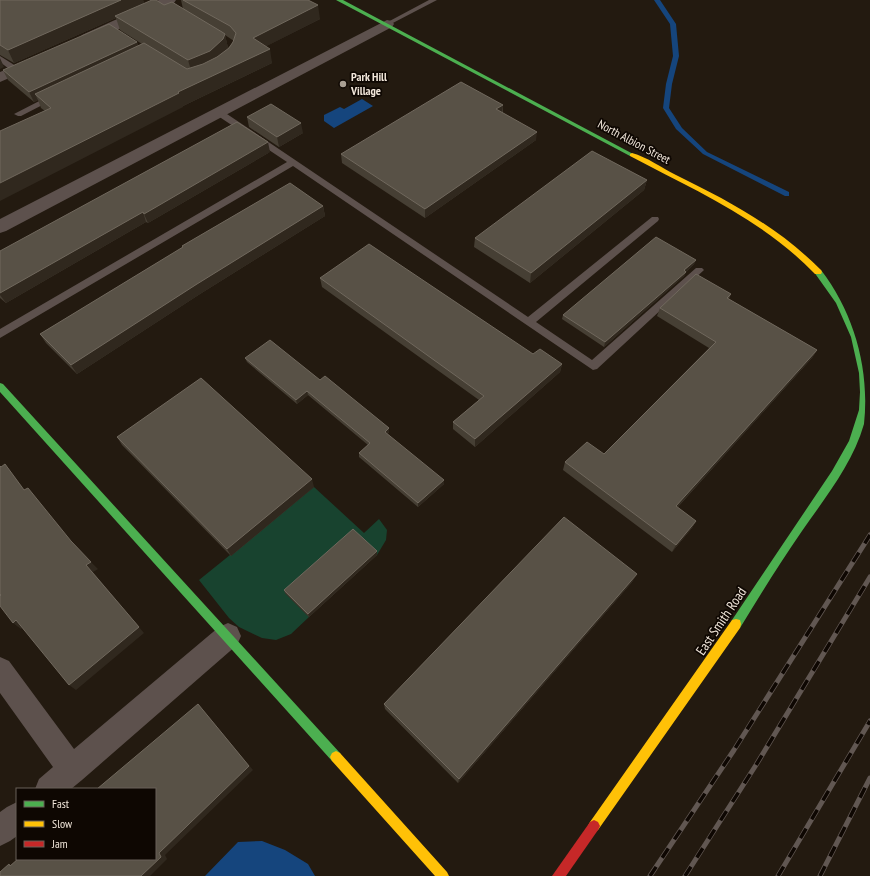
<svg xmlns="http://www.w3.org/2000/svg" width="870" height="876" font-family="'PT Sans Narrow',sans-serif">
	<rect width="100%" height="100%" fill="#231a10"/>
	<path fill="#18432f" d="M314,487L364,533L379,519L387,530L386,540L377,555L285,593L309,617L291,634L276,640L262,638L239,627L229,618L199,580Z"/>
	<path fill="#15457d" d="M362,99L373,106L334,128L324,121V115L340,107L344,109Z
		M262,841L285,850L308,864L315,876H205L238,842Z"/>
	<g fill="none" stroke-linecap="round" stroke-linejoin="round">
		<path fill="#15457d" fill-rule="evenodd" d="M654,0H660L676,24L679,56L672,84L669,108L682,128L707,152L789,192V196H785L703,154L676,129L663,108L666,84L673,56L670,24Z"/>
		<path fill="#5d514d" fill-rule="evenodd" d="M429,0H437L389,25L384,24Z
			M0,56L19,68V72H13L0,62Z
			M49,96H52L56,98L21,116H18L14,114Z
			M215,110H221L528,317L652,217H658L659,219L658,221L536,322L592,360L696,268H702L704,270L597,369L593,370L293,166L0,338V329L287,162L215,114Z"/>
		<path fill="#5d514d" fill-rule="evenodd" d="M159,0H176L174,3L151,15L92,41L87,42L82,41L80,38L82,35Z
			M387,20L392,21L394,24L392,27L6,231L0,233V219Z
			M32,59L37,60L39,63L37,66L0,82V72Z
			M228,623L237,627L241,636L237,645L82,780L71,789H35L39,779L53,767L0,693V657L9,661L74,749L219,627Z
			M17,802V836L10,841L0,846V812L7,807Z"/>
		<path fill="#4caf50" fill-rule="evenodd" d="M336,0H343L635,155L634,156H630Z
			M818,269L821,270C854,313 870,369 864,424C853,463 825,498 802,531C780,563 760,595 740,628L736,629L732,628L731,624L732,620L832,471L849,441L859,410L860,392L859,373L851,337L836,303L814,272Z
			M0,383L3,384L340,753L342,757L340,761L336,763L332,761L0,392Z"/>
		<path fill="#ffc107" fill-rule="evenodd" d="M632,153C647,157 662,168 676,175C729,201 778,227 821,270L822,272L821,274H815C762,219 696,191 630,156V154Z
			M736,619L740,620L741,624L740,628L598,830L594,832L590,830L588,826L590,822L732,620Z
			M336,751L340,753L447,872L449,876H435L332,761L330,757L332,753Z"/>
		<path fill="#c62828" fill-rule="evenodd" d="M594,820L598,822L600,826L598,830L566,876H552L590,822Z"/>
		<g stroke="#615752" stroke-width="5">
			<path id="rail" d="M650,876L734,750L870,535
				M685,876L756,765L870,577
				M778,876L870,721
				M820,876L870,778"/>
		</g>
		<use href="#rail" stroke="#0e0702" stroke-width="3.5" stroke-dasharray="11" stroke-linecap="butt"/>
	</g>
	<path fill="#463f34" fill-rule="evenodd" d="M0,0H143L144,3L164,5L183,9L181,0H308L320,19L266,46L272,63L183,106V107L45,111L41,108L38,100L34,102L8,80L3,70L137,42L138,46L142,44L120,30L116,18L14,63L0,55ZM225,35L234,41L228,48Z
		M503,105V113L536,140L425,218L342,163L341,154Z
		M247,117L303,133L279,147L249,127Z
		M270,152L148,223L146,222L6,303L0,298V251Z
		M647,180L644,190L530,283L474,247L475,238Z
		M323,206L325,216L200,294L77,374L46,343L40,334L182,248V246Z
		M696,260L694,264L686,272L684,276L604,347L562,319L563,315Z
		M320,278L562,364L560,372L475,447L453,429V422L479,400L322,287Z
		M731,294L729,299L817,350L812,358L677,508L696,521L692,528L672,552L563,470L565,462L604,454L709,348L657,316L660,308Z
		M245,358L320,380L389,428V432L387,434L444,484L418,507L359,457V453L368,445L308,395L297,404L247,362Z
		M117,437L314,487L231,556L122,445Z
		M377,551V555L309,617L285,593L284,590Z
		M633,581L458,783L385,709L384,704Z"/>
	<path fill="#30281e" d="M121,0H143L145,5L115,16L116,18L14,63L8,50Z
		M318,5L320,19L255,52L253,38Z
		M225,34L228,48L226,53L192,74L188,60Z
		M137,42L140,52L35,94L38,100L34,102L29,92Z
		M270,49L272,63L183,106V107L0,201V183L178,92Z
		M0,58L4,67L0,69Z
		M503,105L502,113L496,109Z
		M301,123L303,133L279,147L277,137Z
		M537,132L536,140L425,218V209Z
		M268,142L270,152L148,223L144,214Z
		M647,180L644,190L530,283L531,273Z
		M323,206L325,216L200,294L77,374L71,365L197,284Z
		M143,212L146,222L6,303L0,295V293Z
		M696,260L694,264L686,272L684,276L604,347L605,342Z
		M817,350L812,358L672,513L676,506Z
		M562,364L560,372L475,447V439Z
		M307,391L308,395L297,404L296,400Z
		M389,428V432L385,436V432Z
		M5,464L12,473L31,498L24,490Z
		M312,479L314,487L231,556L227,549Z
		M444,480V484L418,507V503Z
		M696,521L692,528L672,552L676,545Z
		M377,551V555L309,617L308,614Z
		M91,562L98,569L93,572L144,633L76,690L69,685L86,565Z
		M637,574L633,581L458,783L459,779Z
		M16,620L24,626L21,629L13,623Z
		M198,704L253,770L165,855L167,859L150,876H141L159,853Z"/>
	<path fill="#585146" stroke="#70685d" d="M0,0H121L8,50L0,45Z
		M152,0H156L164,5L172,2L222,32L225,34L223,39L210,51L188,60L115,16Z
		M183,0H308L318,5L253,38L270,49L178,92L179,93L0,183V131L51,108L35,94L144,43L187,69L203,64L217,57L229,48L233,42L236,33L230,26Z
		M109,24L137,42L29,92L3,70Z
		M461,82L503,105L496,109L537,132L425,209L341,154Z
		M271,104L301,123L277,137L247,117Z
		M237,122L268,142L144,214L143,212L0,293V251Z
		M592,151L647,180L531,273L475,238Z
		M290,183L323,206L197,284L71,365L40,334L183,247L182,246Z
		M656,237L696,260L684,270L686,272L605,342L563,315Z
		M369,244L533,354L540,349L562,364L475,439L453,422L484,396L320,278Z
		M696,274L731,294L727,298L817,350L676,506L696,521L676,545L565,462L587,442L604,454L716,342L660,308Z
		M270,340L320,380L325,376L389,428L385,432L444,480L418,503L359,453L370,443L307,391L296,400L245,358Z
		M201,378L312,479L227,549L117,437Z
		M5,464L24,490L28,488L71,541L91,562L86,565L139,627L69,685L16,620L13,623L0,606V596L1,595L0,594V466L1,467Z
		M564,517L637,574L459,779L384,704Z
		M353,529L377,551L308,614L284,590Z
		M198,704L249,766L159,853L161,857L141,876H0V872L9,864L10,866L18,859H155V789H97Z"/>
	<circle fill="#a99f93" stroke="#0e0702" stroke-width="1.5" cx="343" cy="84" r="4"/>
	<g text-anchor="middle" stroke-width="3.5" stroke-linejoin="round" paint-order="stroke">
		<g font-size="12" font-weight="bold" fill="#f1e6da" stroke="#0e0702" text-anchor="start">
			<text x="351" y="81">Park Hill<tspan x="351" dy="14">Village</tspan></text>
		</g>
		<g font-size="12" fill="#f1e6da" stroke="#0e0702">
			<text transform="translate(634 142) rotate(28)" y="4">North Albion Street</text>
		</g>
		<g font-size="14" fill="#f1e6da" stroke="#0e0702">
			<text transform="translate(721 621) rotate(-56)" y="5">East Smith Road</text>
		</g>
	</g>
	<rect x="16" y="788" width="140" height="72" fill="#0e0702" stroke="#696058"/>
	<rect x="24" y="801" width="20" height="6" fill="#4caf50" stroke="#696058"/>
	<text x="52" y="808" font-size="12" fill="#f1e6da">Fast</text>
	<rect x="24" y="821" width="20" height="6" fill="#ffc107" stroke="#696058"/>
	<text x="52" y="828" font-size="12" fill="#f1e6da">Slow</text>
	<rect x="24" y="841" width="20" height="6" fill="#c62828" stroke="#696058"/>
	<text x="52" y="848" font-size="12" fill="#f1e6da">Jam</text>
</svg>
